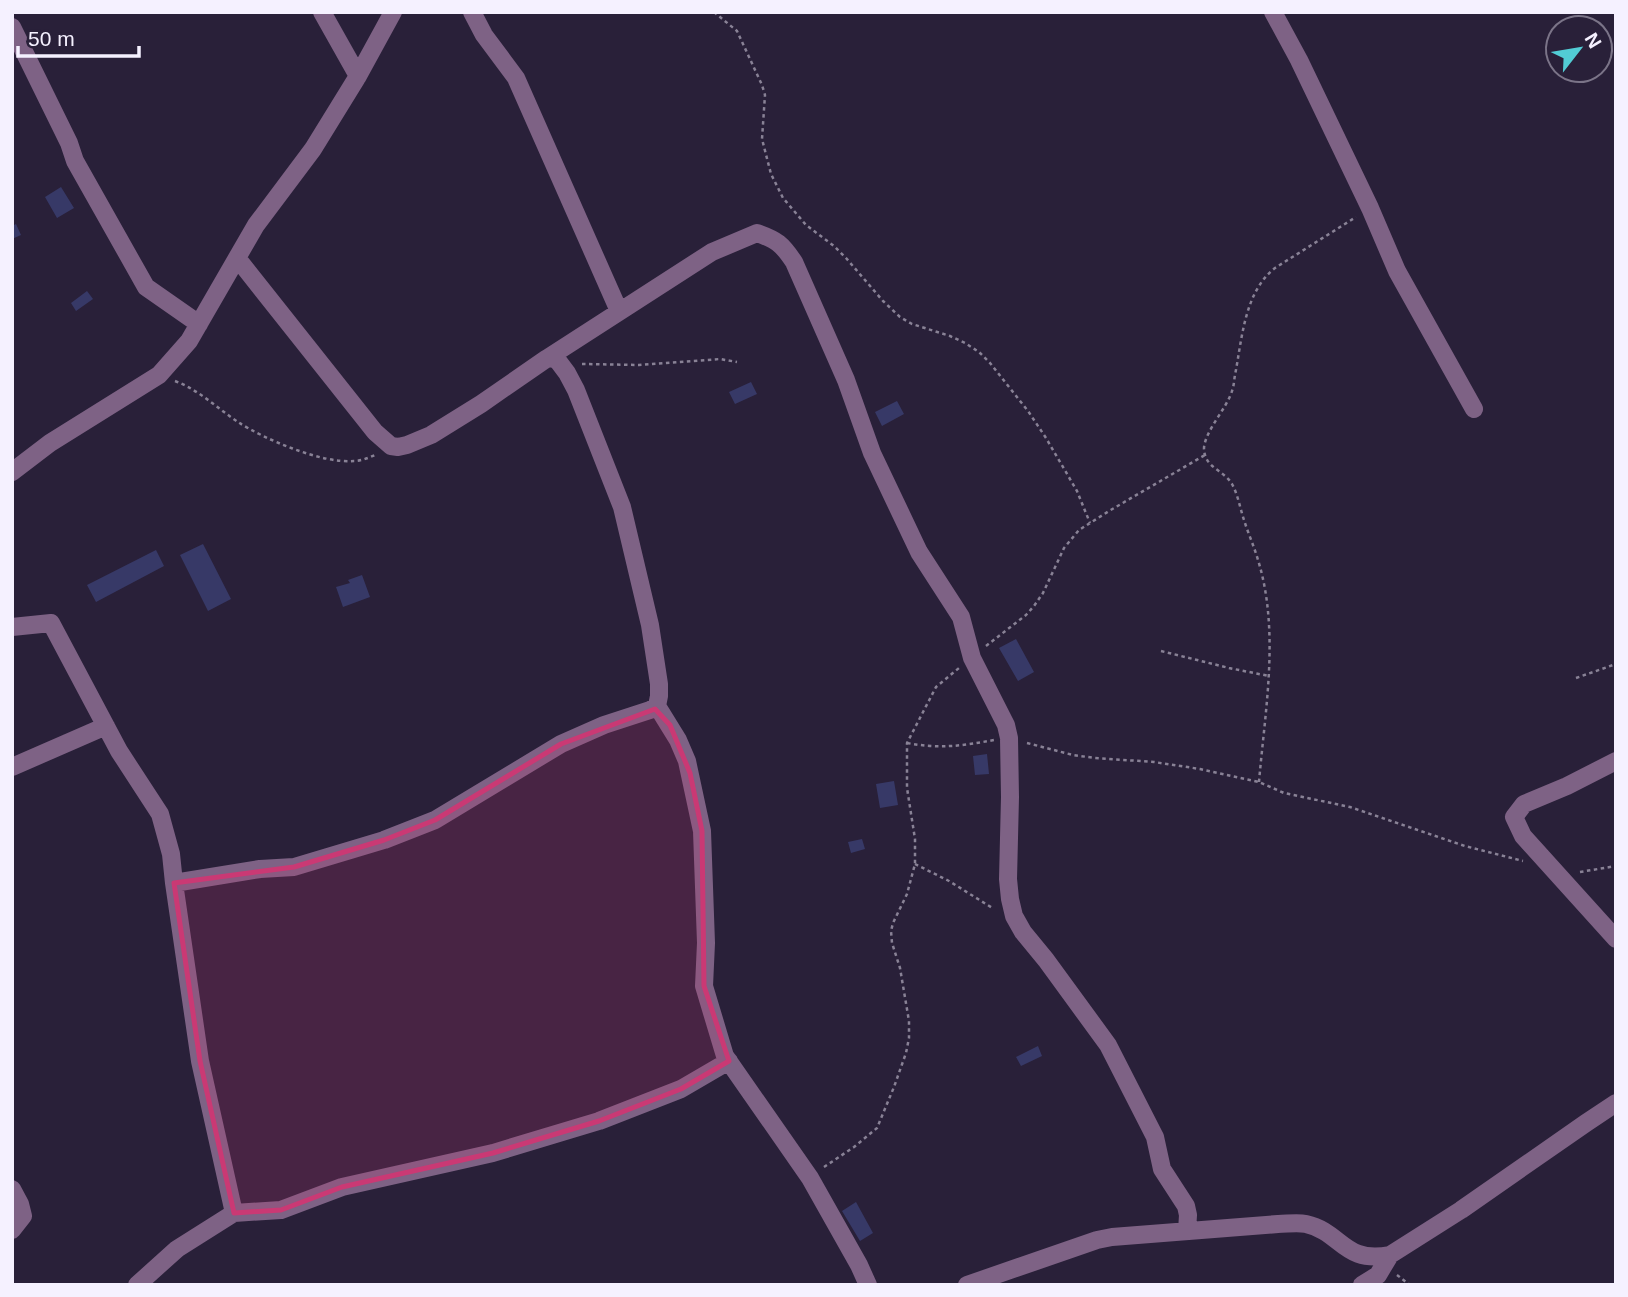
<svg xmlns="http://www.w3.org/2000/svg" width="1628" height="1297" font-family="Arial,sans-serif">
	<rect width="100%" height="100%" fill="#292039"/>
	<path fill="#373967" d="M61,187L74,208L57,218L45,197Z
		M16,224L21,235L12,239V226Z
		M87,291L93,299L76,311L71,303Z
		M751,382L757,394L735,404L729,392Z
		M897,401L904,414L882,426L875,412Z
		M203,544L231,599L208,611L180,555Z
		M156,550L164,566L96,602L87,585Z
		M362,575L370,597L343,607L336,587L350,583L348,580Z
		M1016,639L1034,672L1018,681L999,648Z
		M987,754L989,774L975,775L973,756Z
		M894,781L898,805L880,808L876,784Z
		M862,839L865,849L851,853L848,842Z
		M1038,1046L1042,1056L1021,1066L1016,1057Z
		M856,1202L873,1233L860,1241L842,1211Z"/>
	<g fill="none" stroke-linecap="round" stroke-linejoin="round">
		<path stroke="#898296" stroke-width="2.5" stroke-dasharray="3.5 3.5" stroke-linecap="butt" d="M714,12L737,31L762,85L765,95L762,139L771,174L783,198L806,225L834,246L846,258L883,301L900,317L912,324L950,336L965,343L979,352L990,363L1028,411L1046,438L1077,491L1090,523
			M582,364L639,365L720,359L737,362
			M175,381C199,390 217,408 238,422C264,439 322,464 354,461C361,461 368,458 375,455
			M986,646L1026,615L1034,606L1043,593L1064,548L1079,530L1109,511L1205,455
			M1161,651L1229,668L1269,676
			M1576,678L1616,664
			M907,743C940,749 961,746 994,740
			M1027,743L1073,755L1095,758L1154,762L1200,769L1259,782L1284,793L1350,807L1465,846L1523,861
			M1259,782C1265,710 1280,631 1258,560C1254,546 1248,533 1244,520C1240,508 1238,495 1232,484C1224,470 1204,468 1204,448C1205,431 1227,408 1232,391C1234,386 1234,380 1235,375C1242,340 1244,292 1275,268L1356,217
			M915,864L949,881L994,909
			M1580,872L1616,866
			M824,1167L854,1147L877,1128L894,1087L906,1053L909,1038V1021L900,968L892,943L891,931L893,923L907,894L915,864V839L907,788V743L936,687L959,668
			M1397,1275L1410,1285"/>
		<path stroke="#7e6285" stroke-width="18" d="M322,12L358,76
			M472,12L484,35L516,78L619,311
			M1273,12L1299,60L1370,208L1397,271L1474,409
			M12,27L69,143L75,161L146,287L199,324
			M546,359L712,252L757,233C777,240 782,244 794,262L846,380L872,453L919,552L961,617L972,658L1006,725L1009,738L1010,797L1008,879L1010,899L1014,916L1023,932L1046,960L1108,1045L1155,1137L1162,1169L1186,1206L1188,1215L1187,1231
			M12,472L50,443L159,375L189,341L256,225L313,149L358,76L393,12
			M12,627L51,623L119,751L160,814L171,854L174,883L260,869L294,867L384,840L435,820L561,744L604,725L650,710L657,706L659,696V684L650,625L622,507L576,390L567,373L558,361L552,358L546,359L481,404L431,435L407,445L398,447L391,446L375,432L237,258
			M657,706L678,740L687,761L702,831L706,943L704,986L725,1056L810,1178L859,1265L868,1285
			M1616,761L1567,786L1524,804L1514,817L1523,836L1616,939
			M12,767L106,726
			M174,883L200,1061L234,1213
			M12,1189L20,1204L23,1216L12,1230
			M137,1285L177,1249L234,1213L281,1210L342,1187L493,1153L599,1121L681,1089L729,1061
			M967,1285L1097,1240L1112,1237L1278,1224C1287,1224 1297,1222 1306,1224C1342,1232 1343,1264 1390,1255L1461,1210L1586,1123L1616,1103
			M1362,1285L1378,1275L1390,1255"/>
	</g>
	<path fill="#ca3974" fill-opacity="0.2" stroke="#ca3974" stroke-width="5" stroke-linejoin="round" d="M655,709L670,725L690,773L702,831L704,986L729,1061L681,1089L599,1121L493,1153L342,1187L281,1210L234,1213L200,1061L174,883L294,867L384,840L435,820L561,744Z"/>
	<rect width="1628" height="1297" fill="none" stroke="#f5f1ff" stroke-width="28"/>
	<g transform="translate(1579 49) rotate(59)"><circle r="33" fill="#292039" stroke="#7b7488" stroke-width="2"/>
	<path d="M0-5L12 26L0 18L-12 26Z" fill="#52ccd5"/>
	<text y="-10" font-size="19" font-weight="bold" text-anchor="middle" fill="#f5f1ff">N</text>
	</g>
	<path d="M18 46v10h121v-10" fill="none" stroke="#f5f1ff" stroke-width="3.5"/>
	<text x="28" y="46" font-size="21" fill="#f5f1ff" stroke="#292039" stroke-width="5" paint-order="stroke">50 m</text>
</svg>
